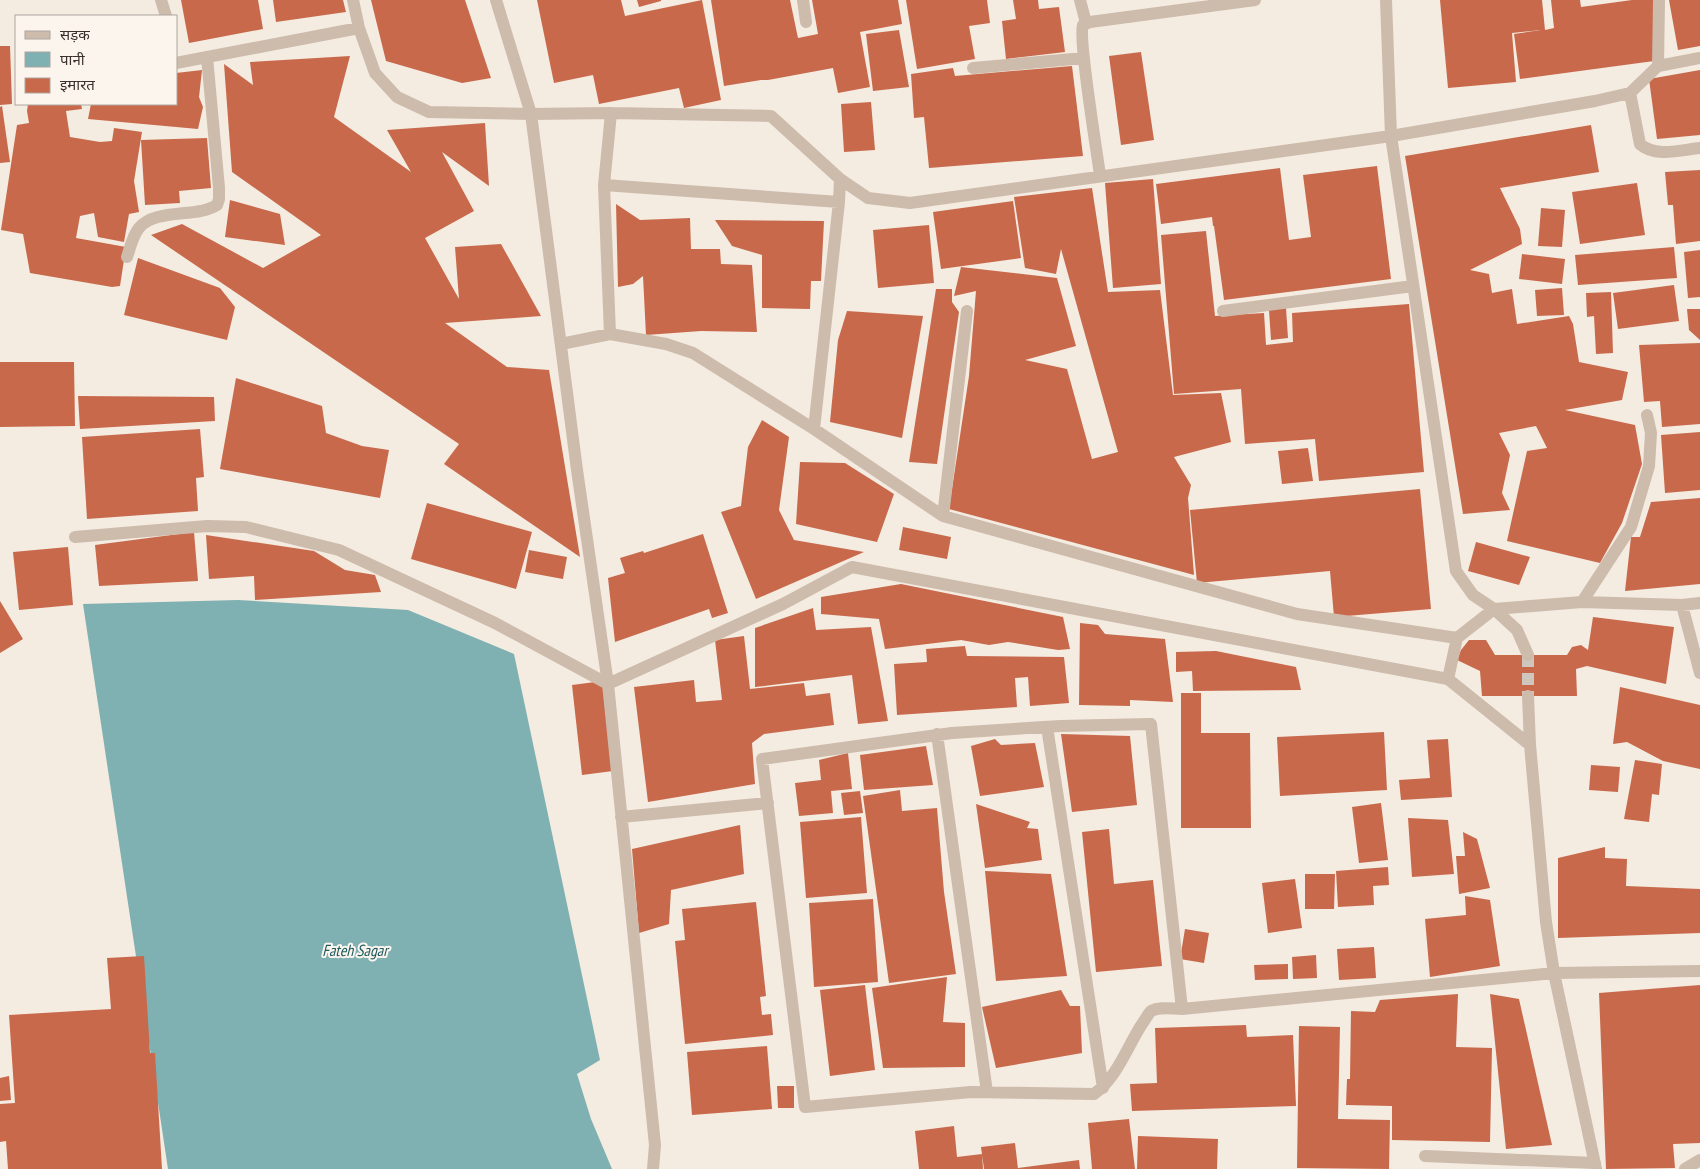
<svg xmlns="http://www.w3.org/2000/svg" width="1700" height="1169" font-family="'PT Sans Narrow','Noto Sans Devanagari',sans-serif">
	<rect width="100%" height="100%" fill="#f4ebe1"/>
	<path fill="#7fb0b2" d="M238,600L408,610L514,654L600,1060L577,1074L591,1119L612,1169H168L83,604Z"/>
	<path fill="#c8694b" d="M181,0H258L263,29L189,43Z
		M273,0H343L346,12L276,22Z
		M371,0H465L491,78L462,83L386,61Z
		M537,0H621L625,16L702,0L721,100L684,108L679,88L599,104L593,75L554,83Z
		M637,0H661V1L639,7Z
		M711,0H790L798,38L818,34L812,0H898L902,24L860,32L870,87L838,93L833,68L768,80H761L724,86Z
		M906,0H987L990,23L969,26L975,59L917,69Z
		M1013,0H1038L1039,9L1059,7L1065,52L1006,59L1002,21L1016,19Z
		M1440,0H1542L1545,30L1554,28L1551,0H1580L1581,7L1632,0H1656L1654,61L1520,79L1514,34L1541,30L1512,33L1516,82L1448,88Z
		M1669,0H1700V46L1678,50Z
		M899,30L909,87L873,91L866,34Z
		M0,46H10L12,104L0,105Z
		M1141,52L1154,140L1121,145L1109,56Z
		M350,56L334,117L411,172L387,130L485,123L489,186L442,152L474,211L425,238L459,299L455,247L501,244L541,316L445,323L507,367L549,370L580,557L444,464L459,444L151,235L182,224L263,268L321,235L232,172L224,64L253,85L250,62Z
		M1072,66L1083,156L929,168L924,117L914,118L911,74L953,68L955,76Z
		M202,70L199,97L203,107L198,129L88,119L91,104H176V73Z
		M1700,70V135L1657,139L1649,79Z
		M871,102L875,150L844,152L841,104Z
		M28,104H81L82,109L66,111L70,137L100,142L112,141L114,128L142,132L134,181L139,212L129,214L124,242L98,237L94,213L80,216L76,238L126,247L120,286L112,287L30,273L23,234L1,230L17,125L29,123L27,111Z
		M2,106L10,162L0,163V107Z
		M1591,125L1599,172L1500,188L1520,229L1522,244L1470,270L1489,274L1492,293L1512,289L1517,324L1569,316L1573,324L1579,362L1628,372L1622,400L1565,410L1635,425L1642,464L1622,523L1600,563L1507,541L1527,451L1547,448L1536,426L1499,433L1510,455L1502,493L1510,510L1463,514L1405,156Z
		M207,138L211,188L179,191L180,203L145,205L141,140Z
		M1377,166L1391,279L1224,300L1214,226H1213L1212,217L1161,224L1156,184L1280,168L1289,240L1311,237L1303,175Z
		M1700,170V241L1676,244L1673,205H1668L1665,172Z
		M1153,179L1161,284L1113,288L1105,183Z
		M1637,183L1645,235L1580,244L1572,192Z
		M1092,188L1108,292L1160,290L1173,395L1221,393L1231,442L1174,457L1191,485L1188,498L1194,575L949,509L969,376L976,291L954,296L961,267L1057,278L1076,346L1025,360L1067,369L1092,459L1118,452L1061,249L1056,274L1025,268L1014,197Z
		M230,200L280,214L285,245L225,237Z
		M1013,201L1021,258L941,269L933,212Z
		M616,204L640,220L690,218L691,249H720L721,264L752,265L757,332L701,331L646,335L643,276L633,284L618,287Z
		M1541,208L1565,210L1562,247L1538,246Z
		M715,220L824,221L821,281H811L810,309L762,308V255L732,246Z
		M929,225L934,283L878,288L873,230Z
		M1206,231L1215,316L1264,313L1266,345L1293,342L1292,313L1409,304L1424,472L1319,481L1315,439L1245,444L1241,389L1174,394L1161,235Z
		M1674,247L1677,278L1578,285L1575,255Z
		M1700,250V297L1688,298L1684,252Z
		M1522,254L1565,259L1562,284L1519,279Z
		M138,258L220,288L235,307L227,340L124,315Z
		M1674,285L1679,321L1618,329L1613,293Z
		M1562,288L1564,315L1537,316L1535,290Z
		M936,289H952V302L959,312L937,464L909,462Z
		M1611,292L1613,353L1596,354L1594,316L1587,317L1586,293Z
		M1286,308L1288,338L1271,340L1269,310Z
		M1687,309H1700V340L1689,330Z
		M847,311L923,316L902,438L830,422L838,340Z
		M1700,343V424L1662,427L1660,401L1644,402L1639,345Z
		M0,362H74L75,426L0,427Z
		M236,378L322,406L326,433L362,446L389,450L380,498L220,469Z
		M78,396L214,397L215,421L80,429Z
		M762,420L789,437L779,510L794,540L864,552L756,599L721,512L741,506L748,447Z
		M200,429L204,477L196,478L198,511L87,519L82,437Z
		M1700,432V490L1665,493L1661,435Z
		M1308,448L1313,481L1282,484L1278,451Z
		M800,462L845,463L894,494L877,542L796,524Z
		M1420,489L1431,609L1334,617L1330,571L1197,583L1190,510Z
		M1700,498V584L1625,591L1631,537H1640L1651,502Z
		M427,503L532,532L516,589L411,559Z
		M903,527L951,537L947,559L899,550Z
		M194,532L198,581L99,586L95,545Z
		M703,534L728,613L712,618L709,609L615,642L608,578L625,573L620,558L643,551L644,553Z
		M206,535L314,551L345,570L375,575L381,592L255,600L254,576L209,579Z
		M1476,542L1530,557L1519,585L1468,571Z
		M68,547L73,605L19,610L13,552Z
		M529,550L567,557L563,579L525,572Z
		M901,584L1063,617L1070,649L1058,650L1008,642L989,645L961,640L885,649L879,619L821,614V597Z
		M0,601L23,639L0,653Z
		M813,608L816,630L871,627L888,721L858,724L852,675L755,687V628Z
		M1593,617L1674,627L1666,684L1587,666L1576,669L1577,696H1482L1480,671L1457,660L1461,650L1469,640H1486L1495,655H1567L1572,647L1581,645L1588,650Z
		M1080,623L1098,625L1105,634L1165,639L1173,702L1130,700V706L1079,705Z
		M744,636L750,689L804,683L806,696L830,693L834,725L764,734L752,743L755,784L648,802L634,687L694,680L696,702L722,700L715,640Z
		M965,646L967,656L1064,657L1069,703L1030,706L1028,677L1015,678L1017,707L897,715L894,664L927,662L926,649Z
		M1216,651L1296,667L1301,690L1193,691L1192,671L1176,672V652Z
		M603,681L613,771L582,775L572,685Z
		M1620,687L1700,705V769L1663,761L1627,742L1613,744Z
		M1181,693H1201V733H1250L1251,828H1181Z
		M1384,732L1387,790L1280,796L1277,737Z
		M1061,734L1130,736L1137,805L1072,812Z
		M995,739L1001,745L1035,743L1044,787L980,796L971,746Z
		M1448,739L1452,797L1401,800L1399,780L1430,778L1427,740Z
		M926,746L933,785L864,790L860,755Z
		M848,753L852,789L831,791L833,813L799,816L795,783L821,780L819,760Z
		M1635,760L1662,764L1659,795L1652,794L1649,822L1624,819Z
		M1591,765L1620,767L1618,792L1589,790Z
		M900,790L902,811L937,808L944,892L956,974L889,983L863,796Z
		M860,791L863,813L844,815L841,793Z
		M1381,803L1388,860L1359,863L1352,807Z
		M976,804L1030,822L1027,828L1038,829L1042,860L985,868Z
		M861,817L867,893L806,898L800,822Z
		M1408,818L1448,820L1454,874L1412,877Z
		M740,825L744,874L671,890L669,924L639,933L632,849Z
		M1109,829L1114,884L1153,880L1162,966L1096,972L1082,832Z
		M1463,832L1477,839L1490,888L1459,894L1456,856H1465Z
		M1605,847V858L1627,859L1626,886L1700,889V933L1558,938V858Z
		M1388,867L1389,885L1373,886L1374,905L1338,907L1336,871Z
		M985,871L1051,874L1067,976L996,981Z
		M1305,874H1335L1334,909H1305Z
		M1295,879L1302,928L1268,933L1262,883Z
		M1465,896L1490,900L1500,966L1430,977L1425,919L1466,915Z
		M873,899L878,982L814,987L809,903Z
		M756,902L766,996L760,997L762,1015L771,1014L773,1035L685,1044L675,941L685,940L682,909Z
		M1185,929L1209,933L1204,963L1180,959Z
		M1374,947L1376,978L1339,980L1337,949Z
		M1316,955L1317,978L1293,979L1292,957Z
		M144,956L150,1053H155L162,1169H8L6,1141L0,1142V1104L15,1103L9,1015L111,1009L107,958Z
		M1288,964V979L1255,980L1254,965Z
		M947,977L943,1022L965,1023V1067L883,1068L872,988Z
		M865,985L875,1070L830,1076L820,990Z
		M1700,985V1143L1673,1144L1675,1168L1606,1169L1599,993Z
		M1061,990L1070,1006H1080L1082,1053L996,1068L982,1007Z
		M1458,994L1456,1047L1492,1048L1490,1142L1392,1140V1106L1346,1105L1347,1079H1350L1351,1011L1375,1012L1380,1000Z
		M1490,994L1519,999L1552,1145L1506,1149Z
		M1246,1025L1247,1037L1293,1035L1296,1106L1132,1111L1130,1084L1157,1083L1155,1028Z
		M1299,1026L1340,1027L1338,1119L1390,1120L1389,1169L1297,1168Z
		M767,1046L772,1109L692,1115L687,1052Z
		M9,1076L11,1100L0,1101V1078Z
		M777,1086H794V1108H778Z
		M1129,1119L1135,1169H1092L1088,1123Z
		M954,1126L957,1157L982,1154L983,1169H919L915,1131Z
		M1138,1136L1218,1139L1217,1169H1137Z
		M1015,1143L1018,1169H984L981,1147Z
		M1079,1160L1080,1169H1018V1168Z"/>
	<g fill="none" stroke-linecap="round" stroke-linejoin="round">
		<path stroke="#cfc6bd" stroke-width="12" stroke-dasharray="12 6" stroke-linecap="butt" d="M1528,655V696"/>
		<path stroke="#cdbbac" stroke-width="12" d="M161,0L166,16
			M353,0L359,28L375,73L397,97L429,112L531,114L577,470L608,684L655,1145L653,1169
			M496,0L531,114L611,113L771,116L840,179L868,198L910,203L1391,136L1595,101L1630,93L1658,66L1659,0
			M803,0L806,22
			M1080,0L1086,23
			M1386,0L1391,136L1456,571L1473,595L1494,609L1517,630L1528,655
			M176,63L359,28
			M1658,66L1700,58
			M973,68L1084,58
			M1630,93L1640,144C1655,158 1681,150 1700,148
			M1100,175C1097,153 1078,36 1083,25L1090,22L1255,0
			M840,179L839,202L814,429L943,516L1297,614L1457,638L1494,609L1582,602L1682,605L1700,603
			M604,185L839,202
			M127,257C130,248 133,235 139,228C155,208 197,218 217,205L219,199V188L207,57
			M1223,311L1413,286
			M610,334L604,185L611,113
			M561,344L610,334L666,344L693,353L814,429
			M943,516L967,311
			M75,537L207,526L246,527L339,550L495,623L608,684L783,604L852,567L1448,679L1530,745
			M1582,602L1631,527L1649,466L1651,433L1647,415
			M1682,605L1700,673
			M1448,679L1457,638
			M1528,696L1530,745L1546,922L1554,973L1596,1169
			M1047,727L1103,1088
			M937,734L987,1092
			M621,817L768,803
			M1182,1009L1151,724L1060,726L952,733L762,759L805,1107L971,1092L1094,1094C1117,1078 1127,1047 1142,1024C1145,1020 1148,1014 1151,1011C1160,1006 1172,1009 1182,1009L1554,973L1700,971
			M1425,1156L1595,1163
			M1685,1169L1700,1160"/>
	</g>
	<g text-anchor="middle" stroke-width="4" stroke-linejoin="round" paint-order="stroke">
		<g font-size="16" font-style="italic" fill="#1f5a5e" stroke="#fbf5ee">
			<text x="355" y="956">Fateh Sagar</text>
		</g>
	</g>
	<rect x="15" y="15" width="162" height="90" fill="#fbf5ee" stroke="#aea6a0"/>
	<rect x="25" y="31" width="25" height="8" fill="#cdbbac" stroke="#aea6a0"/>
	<text x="60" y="40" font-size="15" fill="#3b302b">सड़क</text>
	<rect x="25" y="52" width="25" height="15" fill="#7fb0b2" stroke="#aea6a0"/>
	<text x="60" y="65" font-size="15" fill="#3b302b">पानी</text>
	<rect x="25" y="78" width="25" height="15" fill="#c8694b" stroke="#aea6a0"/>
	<text x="60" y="90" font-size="15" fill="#3b302b">इमारत</text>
</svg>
